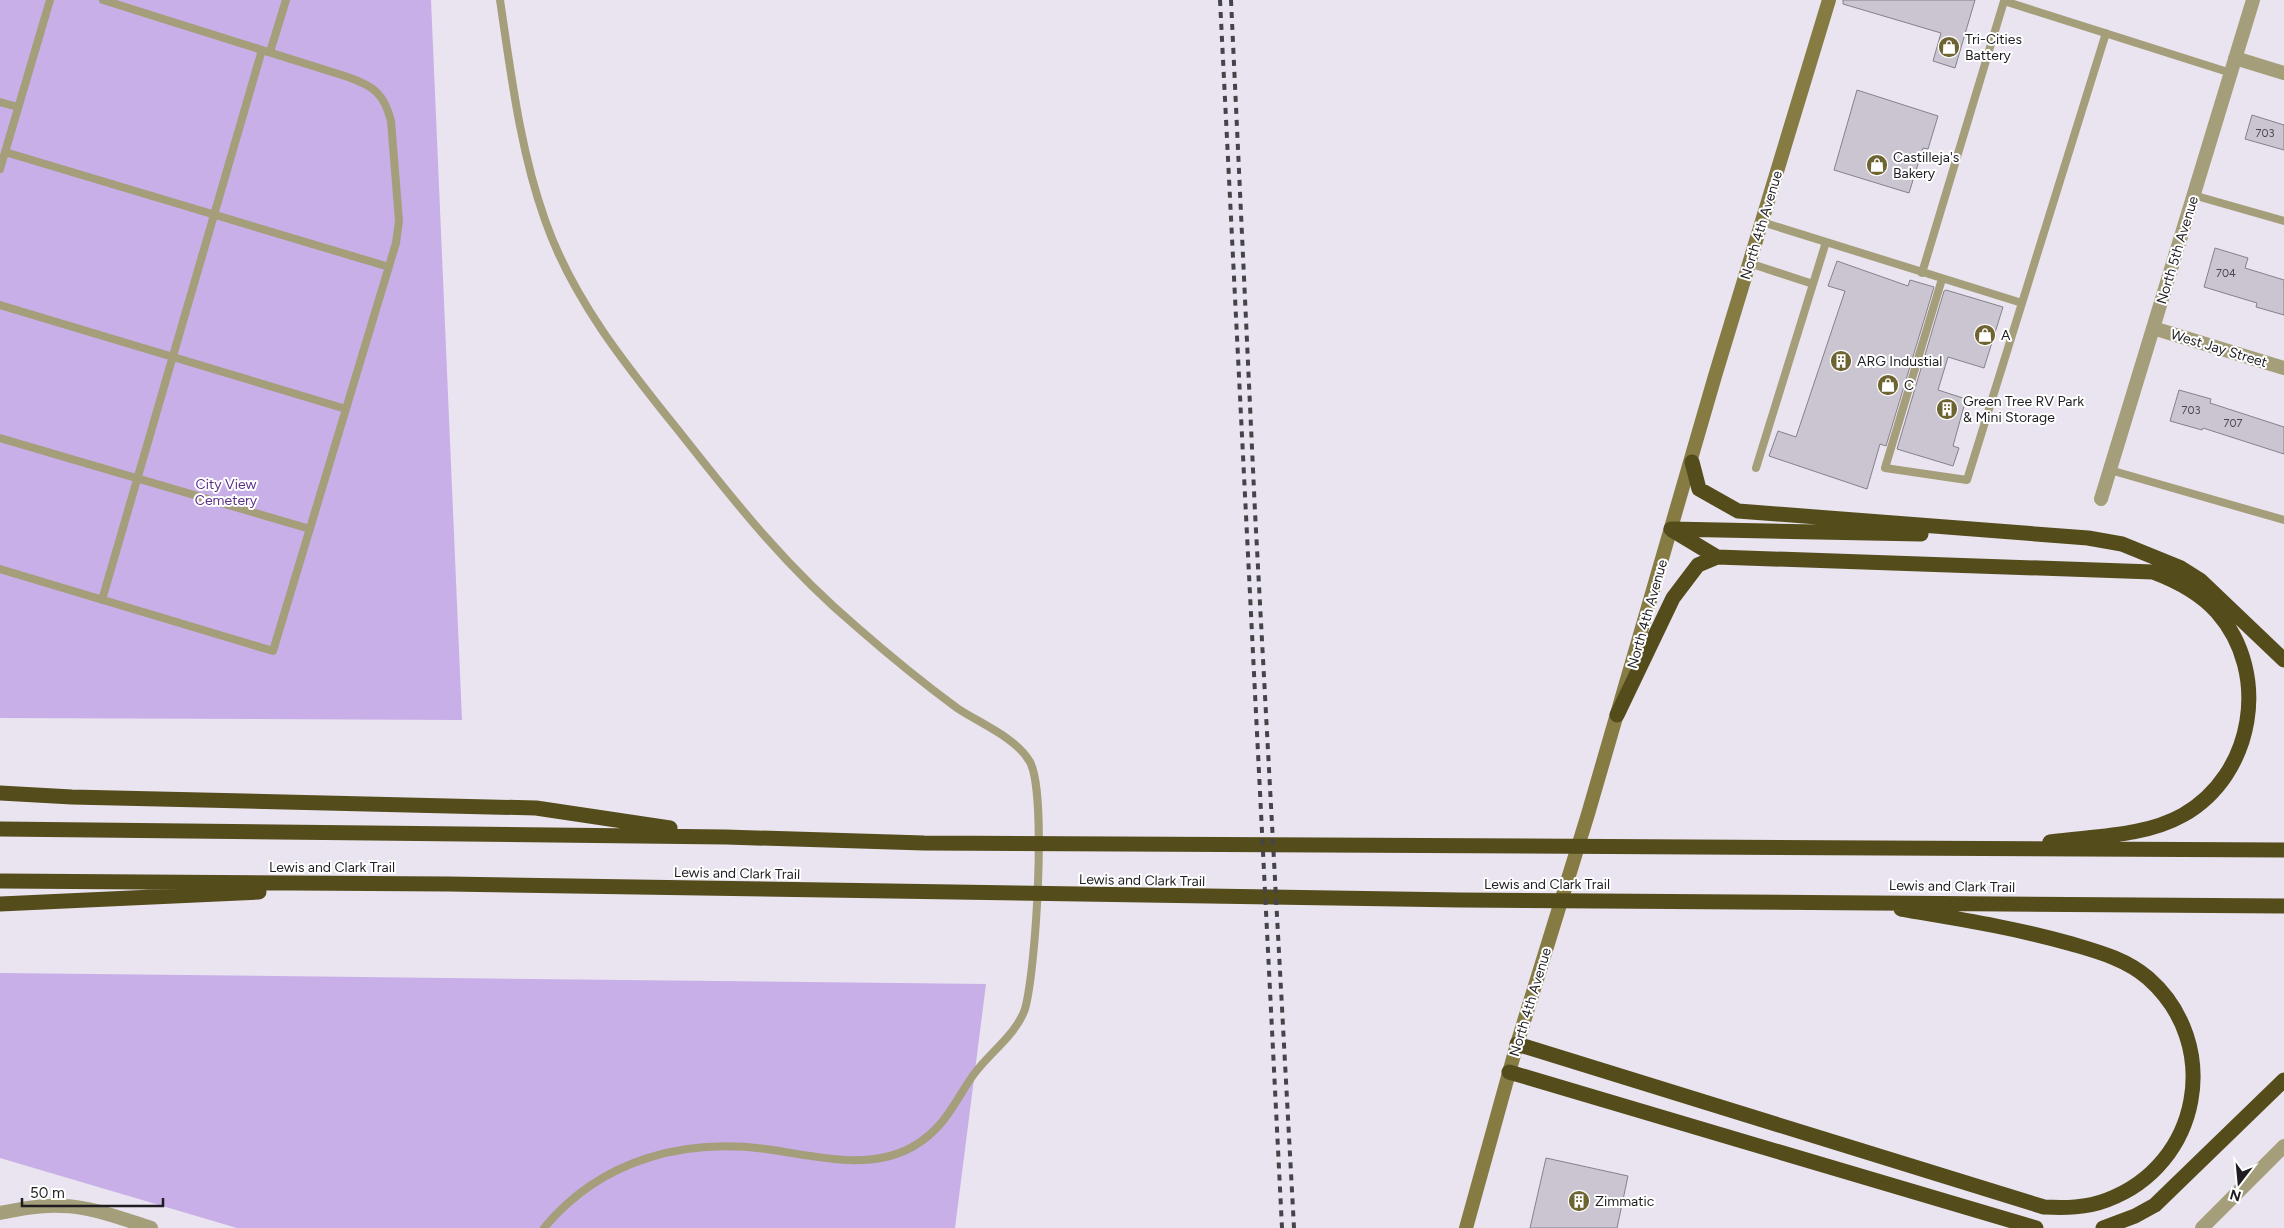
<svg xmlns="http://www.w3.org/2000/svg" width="2284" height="1228" font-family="Figtree,sans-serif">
	<rect width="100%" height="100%" fill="#e9e4f0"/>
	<path fill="#c8afe8" d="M0,0H431L462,720L0,718Z
		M0,973L986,984L955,1228H237L0,1158Z"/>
	<path fill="#cac5d1" stroke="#85818b" d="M1843,0H1975L1955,68L1933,61L1941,33L1843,4Z
		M1857,90L1938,116L1928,149L1923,148L1909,193L1834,170Z
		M2252,115L2284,125V150L2245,139Z
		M2215,248L2248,258L2245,268L2284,280V315L2256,307L2257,303L2204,287Z
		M1837,261L1908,286L1910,280L1934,287L1886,446L1880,444L1867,489L1769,456L1778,431L1796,437L1845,291L1828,286Z
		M1946,290L2003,307L1984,368L1948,357L1938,390L1966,399L1953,446L1959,448L1953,466L1897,449L1944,291Z
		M2179,390L2211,399L2210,403L2284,427V454L2203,428L2202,430L2170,421Z
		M1546,1158L1628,1176L1617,1228H1530Z"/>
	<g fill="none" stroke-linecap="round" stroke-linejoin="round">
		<path stroke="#a59e7a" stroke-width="8" d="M500,0C511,74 520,150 545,220C573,301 629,369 682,435C738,506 788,569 858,628C890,656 923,683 957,708C979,723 1017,738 1030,762C1047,794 1036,970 1025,1009C1016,1035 990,1052 974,1074C954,1102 946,1127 914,1146C871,1171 819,1157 773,1150C687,1137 602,1158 544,1228
			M270,52L286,0
			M0,102L18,107
			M5,152L389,267
			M0,169L50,0
			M2193,195L2284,221
			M1762,222L2022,303L2106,33
			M1749,263L1813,284
			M1922,273L2004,1L2231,73
			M1942,279L1885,468L1967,480L2022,303
			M0,305L346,409
			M0,438L310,529
			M1756,468L1826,242
			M2110,470L2284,520
			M0,569L273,651L396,243L399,221L391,121C384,93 373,86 348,77L103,0
			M102,600L262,50"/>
		<path stroke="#a59e7a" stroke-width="14" d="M2235,58L2284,73
			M2153,328L2284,368
			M2101,499L2253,0
			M0,1213C20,1209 40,1205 61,1206C91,1206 123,1219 151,1228
			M2202,1228L2284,1146"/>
		<path stroke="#857b43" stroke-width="14" d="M1466,1228L1517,1044L1588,814L1715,376L1829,0"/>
		<path stroke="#554c1c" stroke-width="15" d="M1692,462L1699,489L1738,511L2088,538L2122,544L2181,568L2200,580L2284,660
			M1671,529L1921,534
			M1672,530L1717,557
			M1617,715L1673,598L1698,565L1717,557L2153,572C2177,581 2200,593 2217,612C2271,673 2254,775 2183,815C2144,837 2093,836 2050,842
			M0,793L72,797L536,808L670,828
			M0,829L726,837L924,843L2284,850
			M0,881L448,884L1460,900L2284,906
			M0,904L259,892
			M1517,1044L2044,1207C2065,1208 2086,1208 2107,1200C2201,1165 2223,1044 2148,978C2126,959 2099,952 2072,944C2016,928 1959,919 1901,909
			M1509,1072L2036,1228
			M2103,1228L2135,1216L2155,1205L2284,1080"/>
		<path stroke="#464449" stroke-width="4" stroke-dasharray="6 6" stroke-linecap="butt" d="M1220,0L1282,1228
			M1231,0L1255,512L1294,1228"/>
	</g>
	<defs>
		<g id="shop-disc" transform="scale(1.125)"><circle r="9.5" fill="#6e6431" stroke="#fff"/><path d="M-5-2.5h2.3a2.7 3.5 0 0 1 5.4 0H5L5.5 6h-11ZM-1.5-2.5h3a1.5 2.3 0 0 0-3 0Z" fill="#fff"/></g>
		<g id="building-disc" transform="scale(1.125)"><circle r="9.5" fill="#6e6431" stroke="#fff"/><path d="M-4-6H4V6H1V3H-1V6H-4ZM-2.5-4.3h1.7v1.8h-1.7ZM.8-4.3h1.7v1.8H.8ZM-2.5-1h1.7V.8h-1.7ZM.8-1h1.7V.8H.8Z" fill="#fff"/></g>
	</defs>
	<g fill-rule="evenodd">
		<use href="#shop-disc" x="1949" y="47"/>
		<use href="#shop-disc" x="1877" y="165"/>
		<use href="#shop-disc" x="1985" y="335"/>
		<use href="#building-disc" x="1841" y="361"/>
		<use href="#shop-disc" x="1888" y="385"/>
		<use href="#building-disc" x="1947" y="409"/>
		<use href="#building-disc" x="1579" y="1201"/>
	</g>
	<g text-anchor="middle" stroke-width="4" stroke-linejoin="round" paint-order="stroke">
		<g font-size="11" fill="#4a474d">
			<text x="2265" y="137">703</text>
			<text x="2226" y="277">704</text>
			<text x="2191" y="414">703</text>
			<text x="2233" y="427">707</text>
		</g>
		<g font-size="14" fill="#1f1d21" stroke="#fff" text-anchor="start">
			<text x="1965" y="44">Tri-Cities<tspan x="1965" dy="16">Battery</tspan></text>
			<text x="1893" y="162">Castilleja's<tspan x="1893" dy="16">Bakery</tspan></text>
			<text x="2001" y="340">A</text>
			<text x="1857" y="366">ARG Industial</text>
			<text x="1904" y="390">C</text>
			<text x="1963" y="406">Green Tree RV Park<tspan x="1963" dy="16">&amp; Mini Storage</tspan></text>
			<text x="1595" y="1206">Zimmatic</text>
		</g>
		<g font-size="14" fill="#1f1d21" stroke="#fff">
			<text transform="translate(1761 225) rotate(-73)" y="5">North 4th Avenue</text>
			<text transform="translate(2177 250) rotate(-73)" y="5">North 5th Avenue</text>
			<text transform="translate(2219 348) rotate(17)" y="5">West Jay Street</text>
			<text transform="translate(1647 614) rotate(-74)" y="5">North 4th Avenue</text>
			<text x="332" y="872">Lewis and Clark Trail</text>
			<text transform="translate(737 873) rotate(1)" y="5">Lewis and Clark Trail</text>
			<text transform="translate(1142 880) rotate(1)" y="5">Lewis and Clark Trail</text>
			<text x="1547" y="889">Lewis and Clark Trail</text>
			<text transform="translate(1952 886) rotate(1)" y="5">Lewis and Clark Trail</text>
			<text transform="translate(1530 1002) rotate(-73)" y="5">North 4th Avenue</text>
		</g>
		<g font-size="14" fill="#5d3088" stroke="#fff">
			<text x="226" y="489">City View<tspan x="226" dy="16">Cemetery</tspan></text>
		</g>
	</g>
	<g transform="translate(2239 1183) rotate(196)" stroke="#ffffff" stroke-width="4" paint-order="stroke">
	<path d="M0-4L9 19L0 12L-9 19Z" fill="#1f1d21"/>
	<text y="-8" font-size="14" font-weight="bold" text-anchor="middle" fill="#1f1d21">N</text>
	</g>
	<path d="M22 1198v8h141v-8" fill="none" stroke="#1f1d21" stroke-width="2.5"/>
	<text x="30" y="1198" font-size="15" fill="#1f1d21" stroke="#ffffff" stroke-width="4" paint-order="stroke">50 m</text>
</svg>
